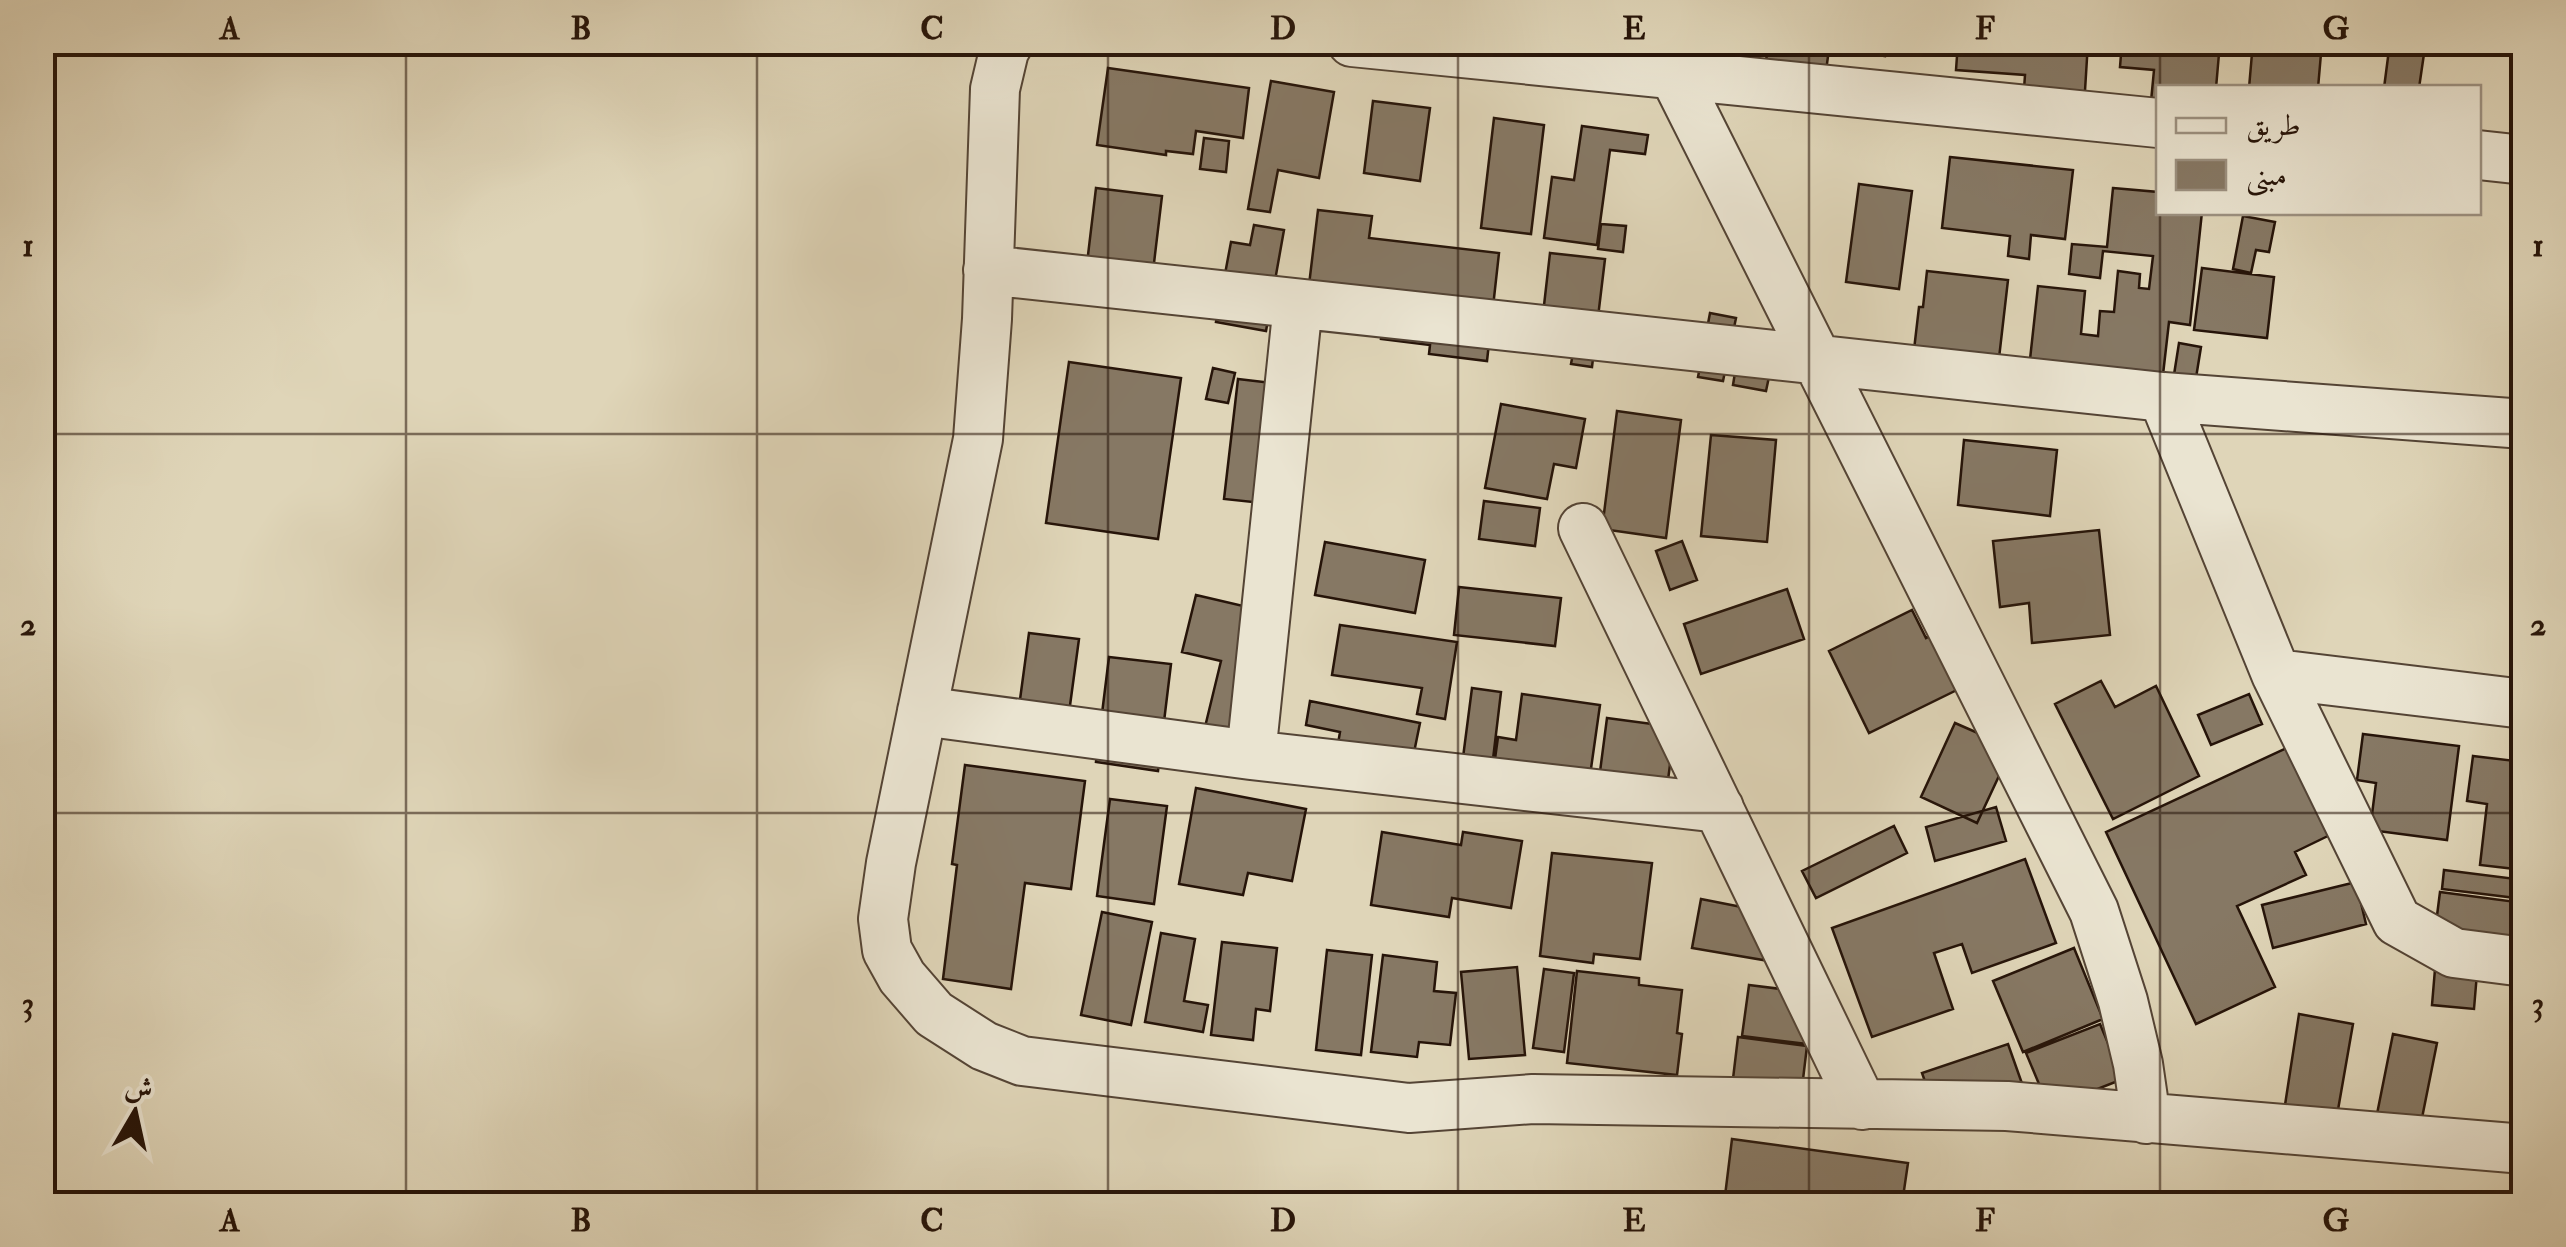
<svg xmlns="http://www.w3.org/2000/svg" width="2566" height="1247" font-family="'IM FELL Double Pica',Amiri,serif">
	<rect width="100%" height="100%" fill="#dfd5b8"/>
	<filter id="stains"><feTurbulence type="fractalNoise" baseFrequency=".002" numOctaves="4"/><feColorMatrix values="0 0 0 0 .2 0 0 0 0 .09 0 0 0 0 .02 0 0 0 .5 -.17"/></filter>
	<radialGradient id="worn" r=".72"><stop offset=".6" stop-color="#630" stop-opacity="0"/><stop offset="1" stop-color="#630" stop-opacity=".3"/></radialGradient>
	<path fill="#867864" stroke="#261409" stroke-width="2.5" d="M1734,42H1830L1821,107L1763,80L1767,54L1733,50Z
		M1835,42H1887L1885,56L1834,49Z
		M1958,42H2088L2084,107L2023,103L2025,75L1956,70Z
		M2122,42H2220L2216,88H2158V113L2150,112L2154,70L2120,67Z
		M2253,42H2322L2318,88H2249Z
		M2390,42L2425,47L2419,88H2384Z
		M1108,68L1249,88L1243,138L1196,131L1193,154L1166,151V155L1097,145Z
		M1271,81L1334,92L1319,178L1278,170L1270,212L1248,209Z
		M1373,101L1430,108L1420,181L1364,173Z
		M1494,118L1544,125L1531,234L1481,228Z
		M1582,126L1648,135L1645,154L1610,150L1597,245L1544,238L1552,177L1574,180Z
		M1204,138L1229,141L1226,172L1200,169Z
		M1950,157L2073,170L2065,239L2031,235L2029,259L2008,256L2010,236L1942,228Z
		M1859,184L1912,191L1899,289L1846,282Z
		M1096,188L1162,196L1149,305L1083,297Z
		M2113,188L2158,192V212H2202L2190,325L2169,322L2160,401L2027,387L2038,286L2085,291L2081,334L2098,336L2100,311L2114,312L2118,271L2140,274L2139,288L2149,289L2153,256L2103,251L2100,278L2069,274L2072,244L2107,247Z
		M1318,210L1372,216L1369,238L1499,253L1487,361L1429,354L1430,345L1381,339L1384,319L1306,310Z
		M2243,216L2275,222L2269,252L2256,250L2251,273L2233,269Z
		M1601,224L1626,226L1623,252L1598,249Z
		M1254,225L1284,230L1266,331L1216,322L1231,242L1250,245Z
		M1550,253L1605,259L1592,367L1571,364L1573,353L1539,349Z
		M2202,268L2274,277L2267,338L2194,330Z
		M1927,271L2008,280L1995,393L1910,384L1919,307H1923Z
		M1710,313L1736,318L1723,381L1698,377Z
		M2179,343L2201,347L2195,384L2173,381Z
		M1739,348L1774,353L1766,391L1733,385Z
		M1069,362L1181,378L1158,539L1046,523Z
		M1213,368L1235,373L1228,403L1206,399Z
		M1238,379L1273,383L1290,506L1224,499Z
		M1501,404L1585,419L1576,468L1554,464L1547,499L1485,488Z
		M1617,411L1681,420L1666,538L1602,529Z
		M1711,435L1776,440L1767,542L1701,536Z
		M1964,440L2057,450L2050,516L1958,505Z
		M1484,501L1540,508L1535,546L1479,539Z
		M2099,530L2110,635L2032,643L2029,603L2000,607L1993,541Z
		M1682,541L1697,580L1670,590L1656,551Z
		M1325,542L1425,560L1415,613L1315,595Z
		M1459,587L1561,598L1555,646L1454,635Z
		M1787,589L1804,639L1701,674L1684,624Z
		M1196,595L1273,613L1243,736L1205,727L1221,661L1182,652Z
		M1912,610L1926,638L1940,631L1967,685L1869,733L1829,651Z
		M1340,625L1457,642L1445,719L1417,714L1422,688L1332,675Z
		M1029,633L1079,639L1066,735L1016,729Z
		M1109,657L1171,664L1158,771L1096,762Z
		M2101,681L2115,707L2156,686L2199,776L2113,819L2055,704Z
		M1472,688L1501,692L1491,776L1461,773Z
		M1522,694L1600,705L1585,811L1490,795L1498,737L1516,740Z
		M2249,694L2262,724L2211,745L2198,715Z
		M1310,701L1420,723L1408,782L1334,767L1340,732L1306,725Z
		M1607,718L1675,727L1666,795L1598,787Z
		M1955,723L2012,748L1977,823L1921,797Z
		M2363,734L2459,746L2447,840L2370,830L2376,783L2357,780Z
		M2293,745L2334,833L2295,852L2306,875L2237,906L2275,987L2196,1024L2106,832Z
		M2473,756L2524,762V870L2480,865L2487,804L2467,801Z
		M965,765L1085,781L1071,889L1025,883L1011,989L943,979L957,865L952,864Z
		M1196,788L1306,809L1292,881L1248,873L1243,895L1179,884Z
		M1110,799L1167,806L1154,904L1097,896Z
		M1996,807L2006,841L1935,861L1926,827Z
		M1894,826L1907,853L1816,898L1802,871Z
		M1382,832L1461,845L1463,832L1522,841L1511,908L1452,898L1449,917L1371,905Z
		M1552,853L1652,863L1640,959L1594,954L1593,963L1540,956Z
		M2025,859L2056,943L1972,973L1962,944L1934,953L1953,1009L1872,1037L1832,928Z
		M2444,870L2524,880V899L2442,889Z
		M2356,882L2366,924L2273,948L2262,905Z
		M2440,892L2524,903V959L2433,947Z
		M1701,899L1772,913L1763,960L1692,948Z
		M1102,912L1152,922L1131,1025L1081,1015Z
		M1161,933L1195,939L1184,1001L1208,1005L1203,1032L1145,1022Z
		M1222,942L1277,948L1270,1011L1256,1009L1253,1040L1211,1035Z
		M2074,948L2103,1019L2023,1052L1993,981Z
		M1327,950L1372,955L1361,1055L1316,1050Z
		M1383,955L1437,962L1434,991L1456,993L1450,1045L1419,1042L1417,1057L1371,1052Z
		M1517,967L1525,1055L1469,1059L1461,972Z
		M1544,969L1574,973L1564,1052L1533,1048Z
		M2435,969L2477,973L2474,1009L2432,1005Z
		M1577,971L1639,978V985L1682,990L1677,1033L1682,1034L1677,1075L1567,1063Z
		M1749,985L1813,993L1807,1044L1742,1036Z
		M2299,1014L2353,1024L2335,1127L2283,1118Z
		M2100,1024L2123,1079L2049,1108L2026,1053Z
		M2393,1034L2437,1043L2420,1128L2376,1119Z
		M1738,1037L1807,1046L1801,1096L1732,1087Z
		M2008,1044L2025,1092L1939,1121L1922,1073Z
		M1732,1139L1908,1163L1902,1204H1724Z"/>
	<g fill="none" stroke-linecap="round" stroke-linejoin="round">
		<g stroke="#544435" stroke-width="52">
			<path id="street" d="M1009,42L1004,51L995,89L987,319L978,439L891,863L883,919L887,950L902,977L934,1014L984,1046L1022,1061L1409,1108L1533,1099L2007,1106L2524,1149
				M1352,42L2158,123
				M1667,42L1674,75L2094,911L2123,1001L2138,1064L2146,1119
				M2478,155L2524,160
				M988,270L2163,397L2524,424
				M2163,397L2276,674L2397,921L2454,953L2524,962
				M1583,528L1862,1105
				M2276,674L2524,704
				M922,711L1251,755L1719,808
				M1251,755L1298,304"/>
		</g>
		<use href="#street" stroke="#eae4d1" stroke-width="48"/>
	</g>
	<path fill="none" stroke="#261409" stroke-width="2.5" stroke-opacity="0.55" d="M406,42V1204M757,42V1204M1108,42V1204M1458,42V1204M1809,42V1204M2160,42V88M2160,212V1204M42,434H2524M42,813H2524"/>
	<rect width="2566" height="1247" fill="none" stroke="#dfd5b8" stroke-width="110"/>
	<rect x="2156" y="85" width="325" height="130" fill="#eae4d1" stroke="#9c9181" stroke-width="2.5"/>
	<rect x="2176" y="118" width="50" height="15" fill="#eae4d1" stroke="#9c9181" stroke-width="2.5"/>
	<text x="2246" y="135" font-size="30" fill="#261409">طريق</text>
	<rect x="2176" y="160" width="50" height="30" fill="#867864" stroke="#9c9181" stroke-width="2.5"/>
	<text x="2246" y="185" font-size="30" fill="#261409">مبنى</text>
	<g transform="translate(135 1112) rotate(9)" stroke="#eae4d1" stroke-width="8" paint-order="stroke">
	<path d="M0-8L18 38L0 25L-18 38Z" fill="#261409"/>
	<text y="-15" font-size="28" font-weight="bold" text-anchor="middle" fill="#261409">ش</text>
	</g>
	<rect x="55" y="55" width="2456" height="1137" fill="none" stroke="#261409" stroke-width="4"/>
	<g font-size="32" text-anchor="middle" font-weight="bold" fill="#261409">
		<text x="230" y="39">A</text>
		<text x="581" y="39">B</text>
		<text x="932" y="39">C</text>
		<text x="1283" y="39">D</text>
		<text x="1634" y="39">E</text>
		<text x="1985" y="39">F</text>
		<text x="2336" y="39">G</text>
		<text x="28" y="256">1</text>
		<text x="2538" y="256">1</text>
		<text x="28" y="635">2</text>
		<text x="2538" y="635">2</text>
		<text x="28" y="1014">3</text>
		<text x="2538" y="1014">3</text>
		<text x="230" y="1231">A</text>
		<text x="581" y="1231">B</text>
		<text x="932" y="1231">C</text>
		<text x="1283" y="1231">D</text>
		<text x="1634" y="1231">E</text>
		<text x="1985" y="1231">F</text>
		<text x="2336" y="1231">G</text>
	</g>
	<rect width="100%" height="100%" filter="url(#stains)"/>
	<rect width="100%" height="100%" fill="url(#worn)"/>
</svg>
